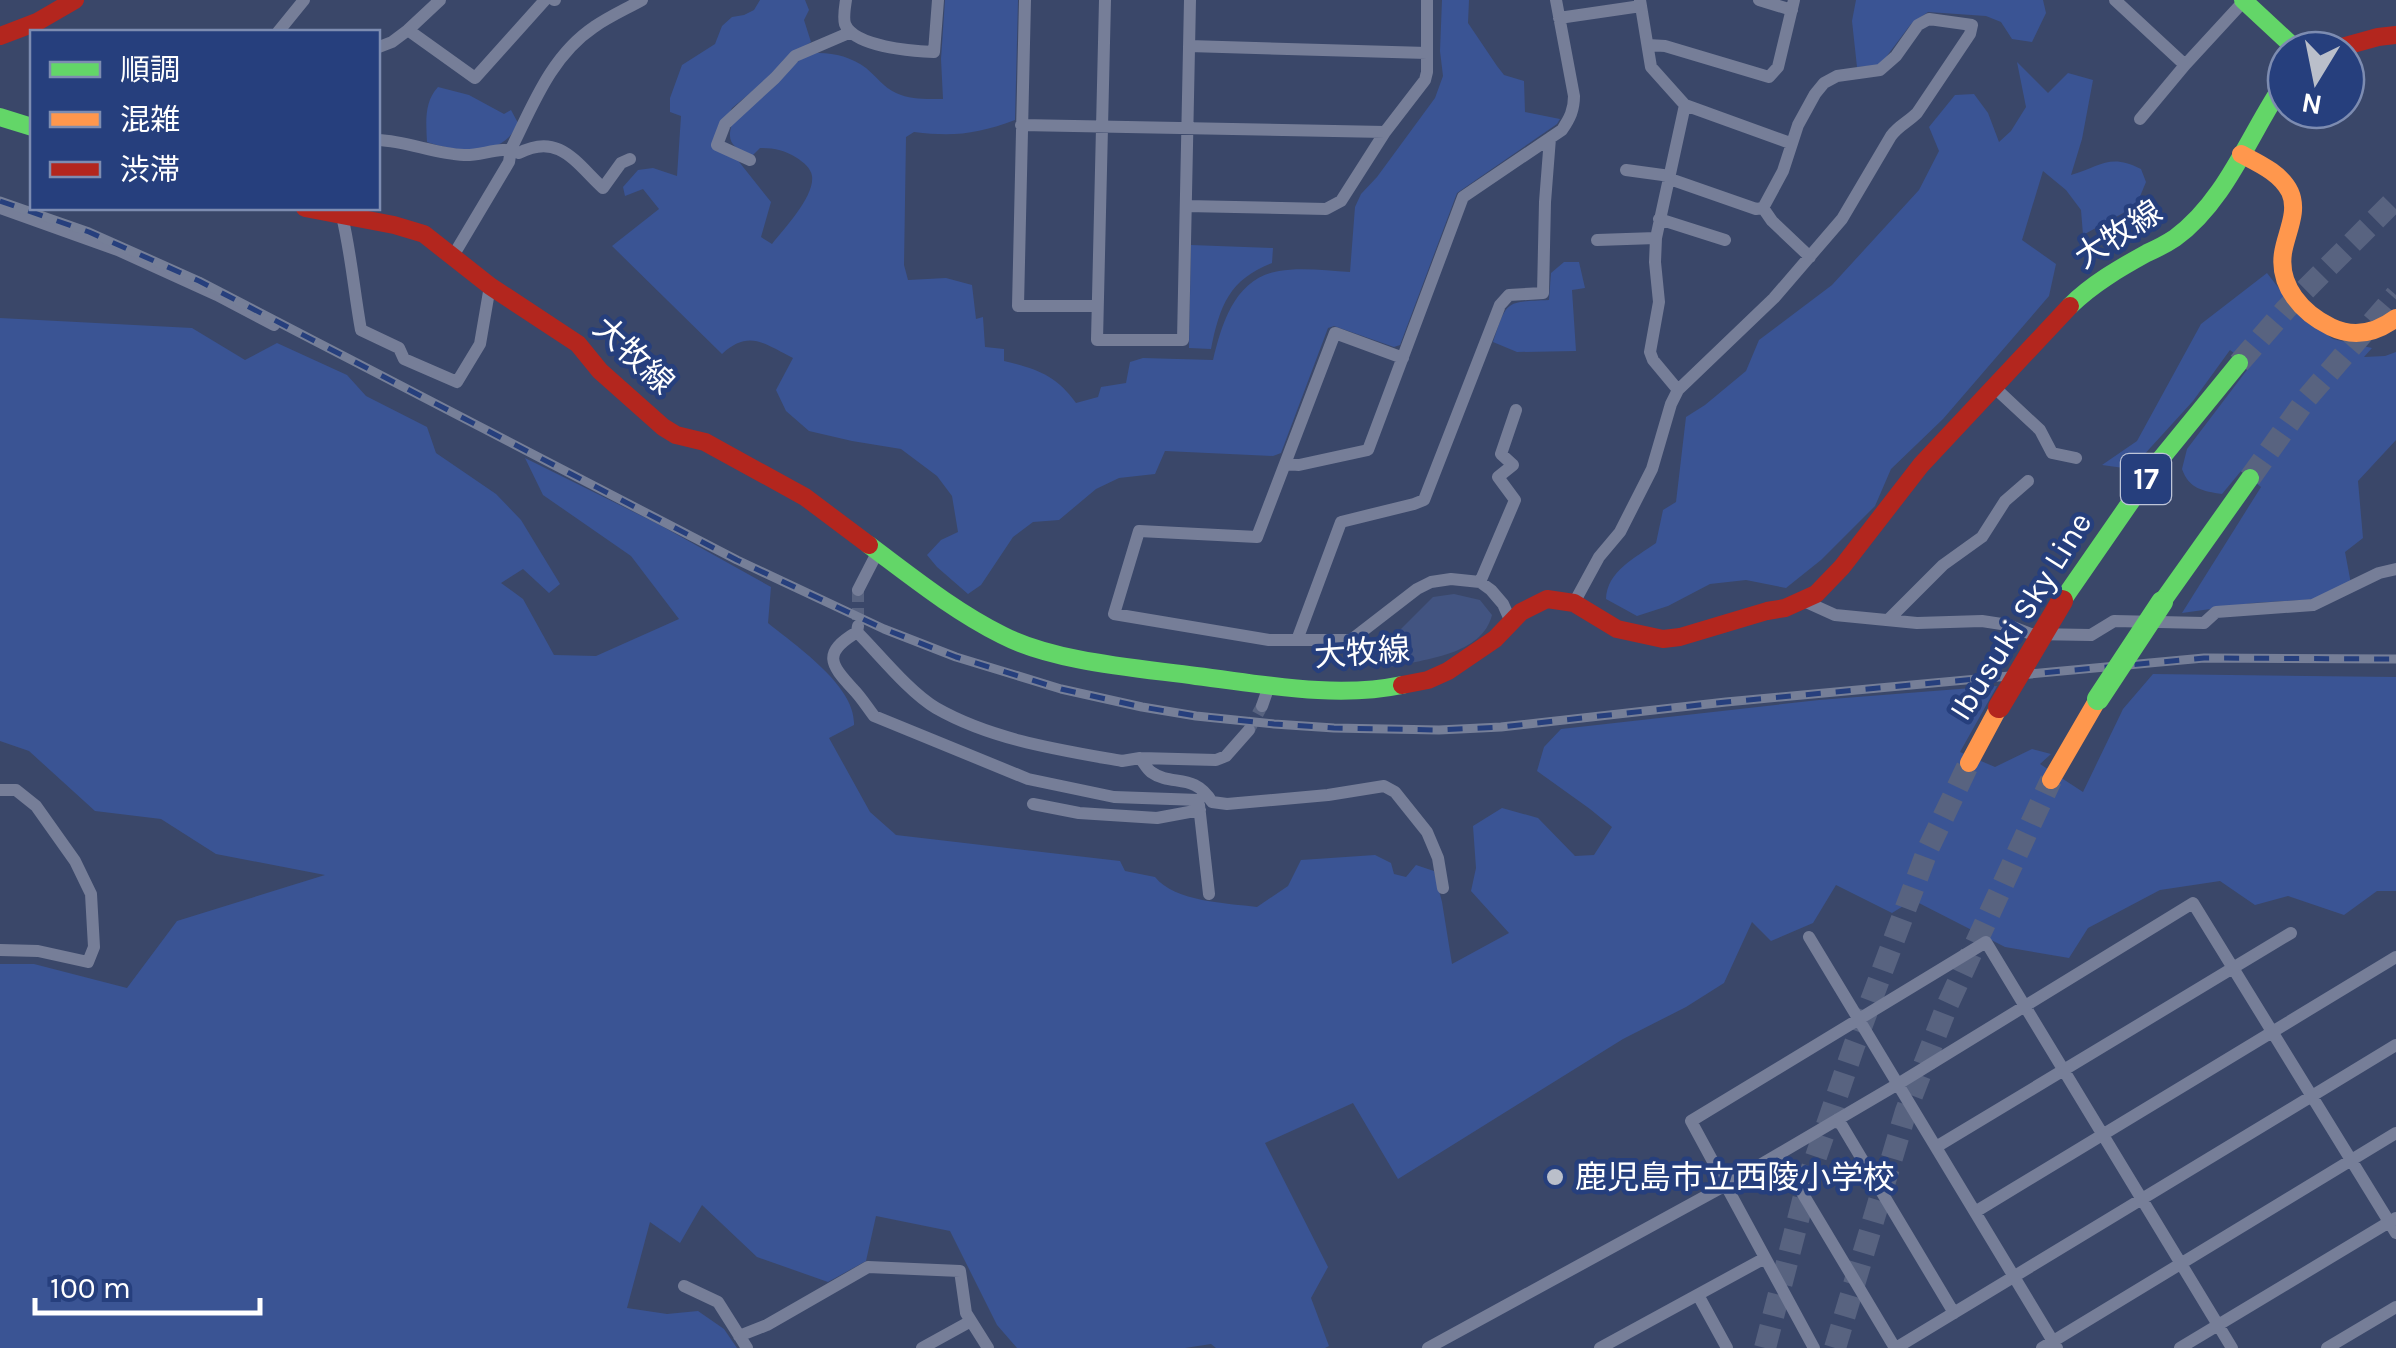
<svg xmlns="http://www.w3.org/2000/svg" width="2396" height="1348" font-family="Karla,'Noto Sans JP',sans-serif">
	<rect width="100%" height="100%" fill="#3a4769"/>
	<path fill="#3a5494" d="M760,0H805L809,10L804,20L811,42L792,54L766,80L732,108L712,148L736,158L771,202L761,237L772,244C784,229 815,196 812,176C811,168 803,162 797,158C784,150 775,148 760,148L752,156C733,147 725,143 733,121L806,54C827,51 848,55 866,68C876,76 883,87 896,93C911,100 926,99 943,99L941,59L945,0H1018L1015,120C977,134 954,137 914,132L906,137L904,265L908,280L946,278L972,285L976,319L983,317L985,347L1004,349V361C1037,369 1056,375 1076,403L1098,397L1101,387L1126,383L1130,362L1143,358L1213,360C1222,323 1235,278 1279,271C1302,267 1328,271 1350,272L1355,207L1361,194L1377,177L1435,98L1443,76L1440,51L1442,0H1469L1468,23L1497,66L1504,75L1524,81L1525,112L1560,119L1557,124L1457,193L1400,345L1394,347L1334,326L1328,328L1281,453L1273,456L1165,451L1155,474L1119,478L1096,489L1059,520L1033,522L1013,537L981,585L968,594L937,567L927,555L941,540L958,532L952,496L937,476L901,449L852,441L809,431L786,411L776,390L793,358C765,344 749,329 722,354L612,246L659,209L643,189L625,196L623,187L638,170L653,168L677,176L681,116L670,112V98L682,65L715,44L722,26L732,17L744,15L754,10Z
		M1856,0H2043L2046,13L2032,42L2012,39L2001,22L1986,16L1928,12L1911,24L1880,65L1857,67L1852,21Z
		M2017,62L2048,93L2068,73L2093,80L2082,139L2071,175C2101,166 2110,153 2141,169L2146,182L2136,206L2083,235L2081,210L2066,190L2043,171L2022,240L2056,264L2049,296L1943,419L1891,469L1875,506L1821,560L1786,588L1746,580L1710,584L1668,606L1637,616L1606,599C1607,571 1635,558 1656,543L1663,510L1676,502L1686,417L1705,405L1746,371L1759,340L1832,285L1919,190L1939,151L1929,127L1955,95L1974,94L1988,113L1999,142L2011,131L2026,107Z
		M438,87L469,95L504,114L511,110L518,123C515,128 513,133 509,137C490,157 450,150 427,142C426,122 424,102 438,87Z
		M1191,245L1273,248L1272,263C1229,280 1220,305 1211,349L1189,348Z
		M1564,262H1579L1585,288L1572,290L1576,351L1517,352L1493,342C1507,300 1505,302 1549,300L1551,273Z
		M2267,273L2299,314L2333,339L2372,348L2364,357L2385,356L2396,352V440L2358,481L2363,538L2345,552L2352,589L2335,598L2253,603L2182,613L2261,487L2241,471L2222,494C2203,491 2189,489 2182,469L2187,449L2250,366L2230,350L2193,401L2131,469L2102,465L2137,441L2201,324Z
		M0,318L192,328L245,360L277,343L347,375L366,396L427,427L436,453L496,494L521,520L560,584L549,593L523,569L501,583L523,599L554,655L596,656L679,619L631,556L543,495L525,458L658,524L771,587L768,623C796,646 856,686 854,725L829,738L870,812L896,835L1120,861L1125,871L1155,877C1175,902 1227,903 1257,907L1288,886L1301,860L1375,855L1391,863L1394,874L1406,877L1416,865L1434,871L1442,902L1452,964L1509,933L1471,891L1476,868L1473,826L1502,808L1538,818L1575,856L1594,855L1612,827L1590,809L1537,771L1544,747L1561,729L1819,700L1997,686L1960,752L1995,767L2032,749L2051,754L2040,764L2083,792L2123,709L2153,674L2396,677V891H2377L2344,915L2288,896L2255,905L2220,881L2160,890L2088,928L2069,958L2005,947L1913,900L1892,913L1836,885L1813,923L1771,941L1752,922L1724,983L1686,1007L1623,1039L1398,1179L1353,1103L1265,1143L1328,1267L1311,1298L1329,1346L1325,1348H1216L1211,1344L1185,1348H1017L997,1325L950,1231L876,1216L866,1261L828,1282L757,1257L702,1205L680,1243L650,1222L627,1308L667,1314L698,1311L724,1329L737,1348H0V964H34L127,988L177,921L325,875L216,854L161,819L95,811L29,751L0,741Z"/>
	<path fill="#425481" d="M1454,594L1480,600L1492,615C1482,655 1425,659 1391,667L1381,649L1433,597Z"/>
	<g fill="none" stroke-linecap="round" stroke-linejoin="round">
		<path stroke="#586380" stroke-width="12" stroke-dasharray="12 6" stroke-linecap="butt" d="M858,590V626
			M1249,730L1262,706"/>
		<path stroke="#586380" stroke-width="22" stroke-dasharray="22 11" stroke-linecap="butt" d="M2239,363L2286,309L2396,199
			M2250,478L2307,398L2396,295
			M1765,1348L1809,1177L1854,1046L1928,849L1969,763
			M1835,1348L1906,1111L1947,1006L2051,780"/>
		<path stroke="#767e98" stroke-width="12" d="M440,0L408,30L475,78L545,0
			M554,0H555
			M846,0C845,7 843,17 845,24C854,47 913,51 934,52L938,0
			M1025,0L1018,306H1097
			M1105,0L1097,340H1183L1190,0
			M1640,0L1651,67L1685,105L1656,238L1655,262L1659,302L1650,352L1653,360L1678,390
			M1759,0L1792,10
			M2115,0L2185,65
			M1559,18L1641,6
			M278,32L304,0
			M1648,45L1665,46L1769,77L1778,67L1794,0
			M1189,46L1427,53
			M379,47L392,42L408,30
			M1685,105L1790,143
			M2140,119L2185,65L2244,1
			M1021,125L1385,132
			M378,140C407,141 435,154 464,155C482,156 502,145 519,153C559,132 576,163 603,188L621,163L630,159
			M750,160L717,145L725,124L775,78L795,56L851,32
			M1626,170L1670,176
			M1186,206L1326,209L1341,201L1385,132L1425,80L1427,72V0
			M0,208L118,250L217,295L274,325
			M1763,208L1772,221L1810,257
			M342,216C351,253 354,291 361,330L399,348L404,359L457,382L480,344L490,286
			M1659,219L1725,240
			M1597,240L1656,238
			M453,256L509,162L511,149C533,105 551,56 594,27C608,17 626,9 642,0
			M1403,358L1335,333L1257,537L1139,531L1114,614L1269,640H1351L1417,589L1431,582L1451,579L1480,582L1491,590L1503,604L1511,622
			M1994,387L2040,430L2052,453L2076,458
			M1285,464L1299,465L1368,450L1463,197L1562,130C1570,118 1574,110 1574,96L1556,0
			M1480,582L1515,500L1498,477L1513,465L1501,454L1516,410
			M858,590L878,551
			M1804,601L1835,615L1917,623L1982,621L2008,625L2031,634L2091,635L2114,621L2204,623L2216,612L2313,605L2379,573L2396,569
			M1574,603L1599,557L1620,532L1652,469L1671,404L1678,390L1774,298L1842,219L1891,136C1898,126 1908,122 1917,113L1970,34L1972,25L1929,19L1918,25L1896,56L1880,70L1837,76L1824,83L1815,94L1798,125L1783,171L1763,208L1756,209L1670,179
			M1888,620L1943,565L1982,537L2005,501L2028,481
			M858,626L857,632C879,654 909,692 936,708C992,740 1060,750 1122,761L1140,758L1216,760L1226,756L1249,730
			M857,632C822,653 830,664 853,689C861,697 867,707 874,716L1028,779L1114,797L1199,800
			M1297,640L1341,522L1414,504L1424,500L1500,305L1509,295L1543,293L1545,202L1550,138
			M1262,706L1269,686
			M1140,758C1144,763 1146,768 1151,772C1172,787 1194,772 1212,802L1227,804L1328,795L1384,786L1395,792L1427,832L1438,858L1443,888
			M0,790H16L36,806L75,861L91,894L94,947L88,962L38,951L0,950
			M1033,804L1079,813L1157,818L1200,810
			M1199,805L1209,894
			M1809,937L2057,1348
			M1838,1119L1954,1313
			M1936,1147L2291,933
			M1779,1154L1895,1348
			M1975,1212L2396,957
			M684,1286L718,1302L747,1348
			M1698,1295L1727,1348
			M739,1336L767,1325L868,1267L960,1271L966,1313L988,1348
			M922,1348L971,1321
			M1428,1348L1726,1185L1898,1084L2193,903L2396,1233
			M1600,1348L1765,1258
			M1814,1348L1691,1121L1986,942L2232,1348
			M1896,1348L2396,1045
			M2042,1348L2396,1133
			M2180,1348L2396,1218
			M2327,1348L2396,1307"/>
		<path stroke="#63d668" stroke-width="18" d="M2243,0L2297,50
			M0,117L32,127
			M2070,306C2092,284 2120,268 2147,253C2156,249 2166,244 2175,238C2227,200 2250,132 2286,80
			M869,545C912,577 954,611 1002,635C1054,662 1138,668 1196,676C1263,684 1335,699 1402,685
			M2062,601L2159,461L2239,363
			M2162,602L2250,478"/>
		<path stroke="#ff974d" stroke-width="18" d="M2241,154C2258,163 2281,173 2290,192C2299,212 2286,233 2283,253C2278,286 2302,313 2331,327C2354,338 2376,333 2396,318
			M1969,763L1999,707
			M2051,780L2098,699"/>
		<path stroke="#b3261e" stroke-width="18" d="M0,36L37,22L75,0
			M2331,50L2378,37L2396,35
			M305,208L394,225L424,234L490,286L578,344L600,371L663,427L676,435L705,442L805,497L869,545
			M1402,685L1428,680L1448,671L1495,639L1521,612L1547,599L1574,603L1617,629L1663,639L1680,637L1767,611L1785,608L1816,594L1842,567L1921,465L2070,306"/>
		<g stroke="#767f98" stroke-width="9">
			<path id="rail" d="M0,201L89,232L199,281L737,560L884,629L956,657L1061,689L1142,707L1196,716L1274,724L1334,728L1439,730L1501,727L1726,702L2204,658L2396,659"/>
		</g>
		<use href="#rail" stroke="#263f7d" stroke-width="5" stroke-dasharray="15" stroke-linecap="butt"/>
		<path stroke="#63d668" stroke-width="22" d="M2098,699L2162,602"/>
		<path stroke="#b3261e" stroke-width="22" d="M1999,707L2062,601"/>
	</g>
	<circle fill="#babfca" stroke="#263f7d" stroke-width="4" cx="1555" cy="1177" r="10"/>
	<g text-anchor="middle" stroke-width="9" stroke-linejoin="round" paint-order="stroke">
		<rect fill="#263f7d" stroke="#bec5d8" stroke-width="2.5" x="2121" y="454" width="50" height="50" rx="8"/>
		<g font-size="30" font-weight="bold" fill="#fff">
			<text x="2146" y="489">17</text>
		</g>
		<g font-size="32" fill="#fff" stroke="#263f7d">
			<text transform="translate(2118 234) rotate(-33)" y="11">大牧線</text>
			<text transform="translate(634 355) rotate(43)" y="11">大牧線</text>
			<text transform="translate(2020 616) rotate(-58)" y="11">Ibusuki Sky Line</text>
			<text transform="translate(1362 652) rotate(-4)" y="11">大牧線</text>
		</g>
		<g font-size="32" fill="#fff" stroke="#263f7d" text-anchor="start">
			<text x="1575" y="1188">鹿児島市立西陵小学校</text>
		</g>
	</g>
	<rect x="30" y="30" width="350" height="180" fill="#263f7d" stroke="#7d8cb1" stroke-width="2.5"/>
	<rect x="50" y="62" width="50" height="15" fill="#63d668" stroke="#7d8cb1" stroke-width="2.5"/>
	<text x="120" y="80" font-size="30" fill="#ffffff">順調</text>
	<rect x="50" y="112" width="50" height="15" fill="#ff974d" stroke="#7d8cb1" stroke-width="2.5"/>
	<text x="120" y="130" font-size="30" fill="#ffffff">混雑</text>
	<rect x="50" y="162" width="50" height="15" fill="#b3261e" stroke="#7d8cb1" stroke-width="2.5"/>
	<text x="120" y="180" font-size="30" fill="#ffffff">渋滞</text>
	<g transform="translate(2316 80) rotate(190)"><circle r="48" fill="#263f7d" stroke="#7d8cb1" stroke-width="2.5"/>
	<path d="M0-8L18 38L0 25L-18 38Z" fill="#babfca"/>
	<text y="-15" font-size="28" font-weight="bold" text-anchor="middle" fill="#ffffff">N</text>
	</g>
	<path d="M35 1298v15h225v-15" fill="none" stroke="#ffffff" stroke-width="5"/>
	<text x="50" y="1298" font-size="30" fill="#ffffff" stroke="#263f7d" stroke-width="8" paint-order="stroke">100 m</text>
</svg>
